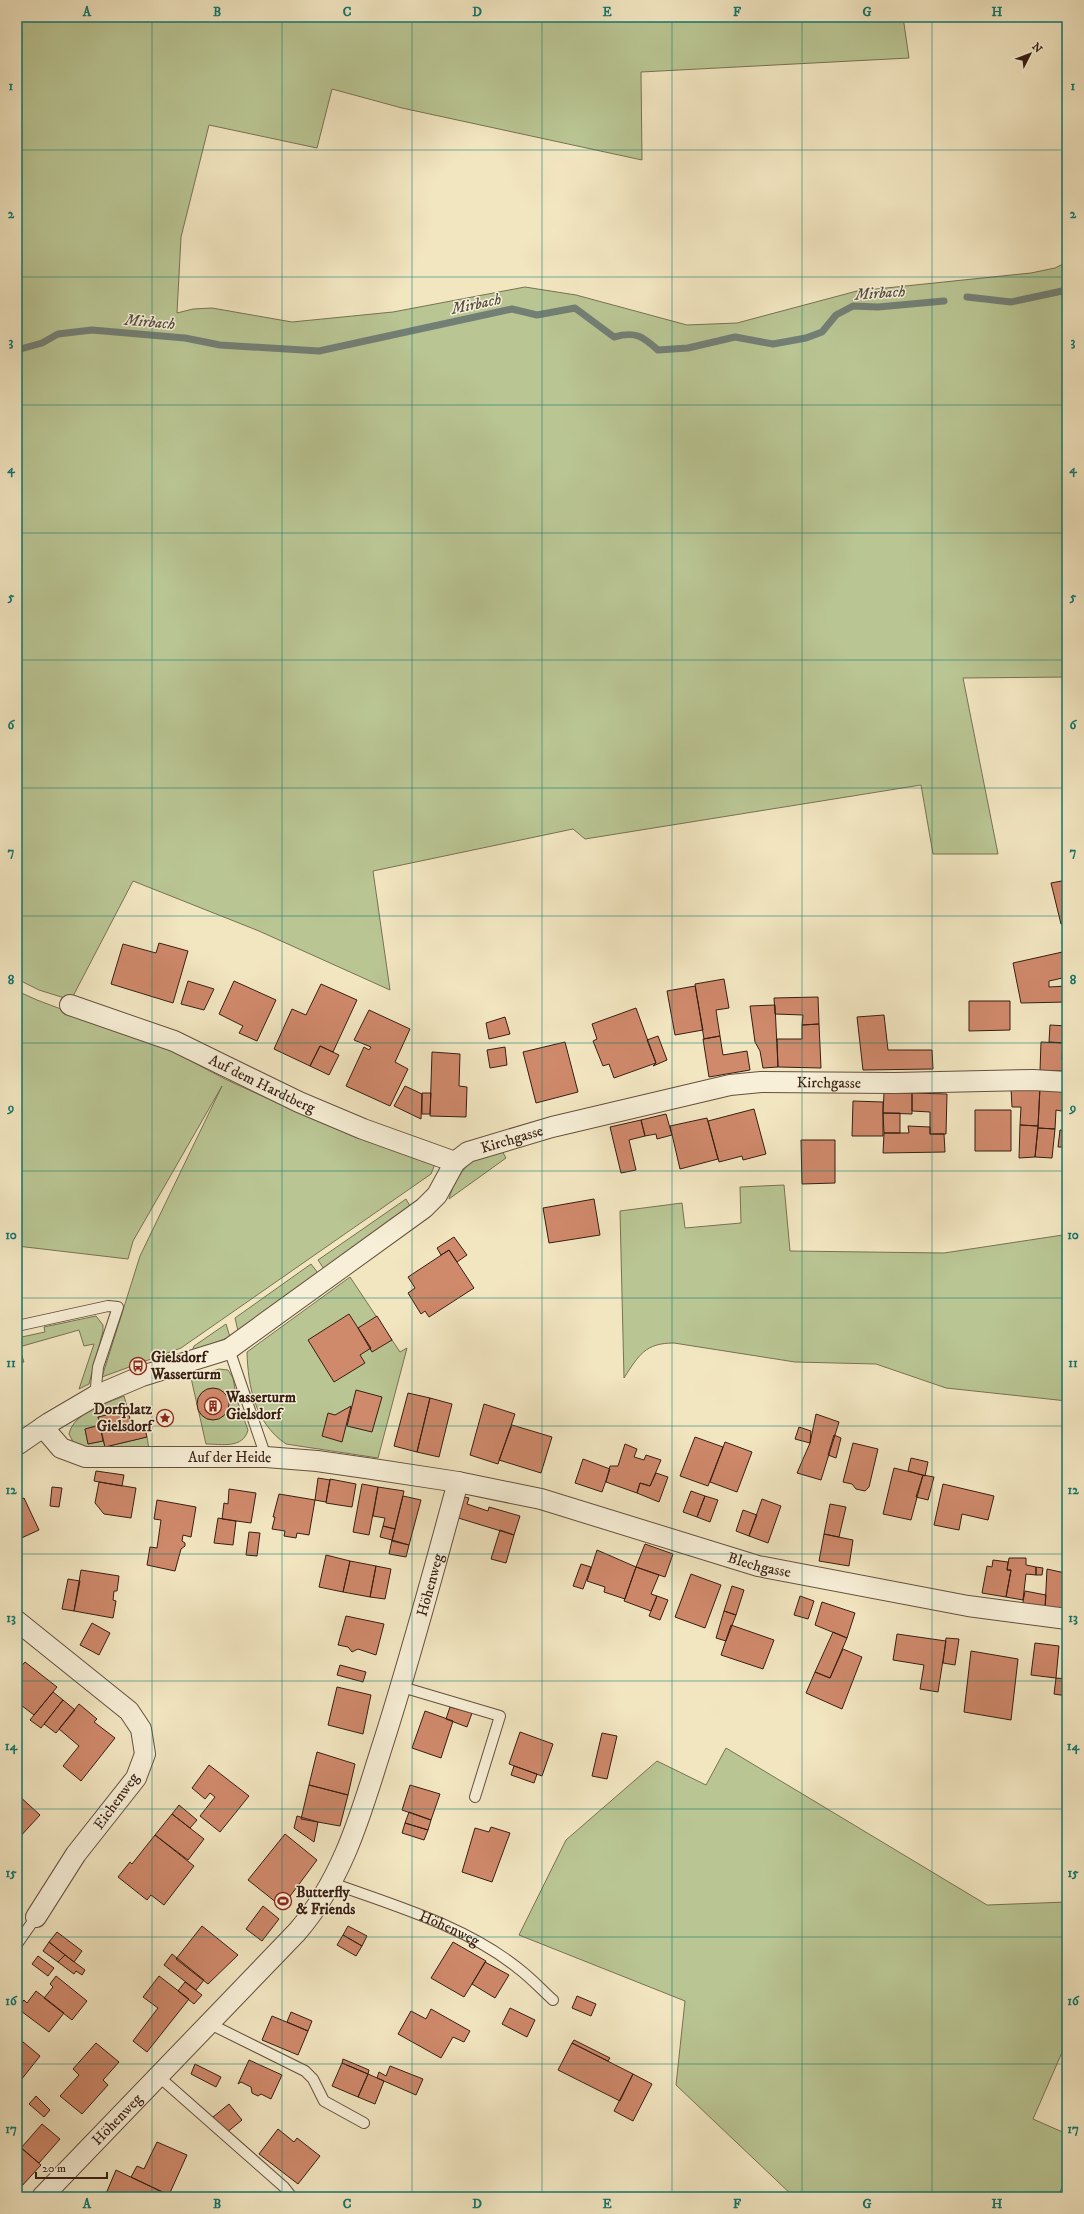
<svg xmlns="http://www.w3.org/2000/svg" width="1084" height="2214" font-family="'IM FELL DW Pica',serif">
	<rect width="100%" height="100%" fill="#f2e6c1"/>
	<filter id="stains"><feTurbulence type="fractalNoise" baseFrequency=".005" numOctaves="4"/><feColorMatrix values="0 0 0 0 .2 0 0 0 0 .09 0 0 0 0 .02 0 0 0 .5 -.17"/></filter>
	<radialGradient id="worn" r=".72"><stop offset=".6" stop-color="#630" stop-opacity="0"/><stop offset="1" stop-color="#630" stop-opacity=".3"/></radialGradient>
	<path fill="#b9c593" stroke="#787253" d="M17,17H903L909,58L641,72L642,160L402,108L332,89L317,148L209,125L181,237L177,313L193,309L212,308L292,322L393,312L525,287L576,295L687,325L737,323L857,291L1031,273L1055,268L1067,262V677L963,678L998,854H933L921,785L585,839L573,829L373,871L390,990L259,931L133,881L71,1000L39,990L17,979Z
		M17,991L37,1000L170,1050L225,1079L301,1114L369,1142L412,1154L435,1164L431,1174L181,1348L102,1377L140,1256L222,1086L133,1241L128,1259L17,1246Z
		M502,1151L506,1158L449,1199C452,1186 462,1167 475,1160C483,1155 494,1154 502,1151Z
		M784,1185L790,1251L944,1253L1063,1235L1067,1237V1401L946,1388L876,1364L795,1362L674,1343C645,1343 639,1355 624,1378L620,1211L682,1203L685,1228L741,1223L740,1187Z
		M406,1199L410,1206L324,1269L318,1260Z
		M311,1264L318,1273L238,1331L235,1318Z
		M350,1277L400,1352L407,1348L378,1458L286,1444C255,1423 248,1387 247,1352Z
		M96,1316L103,1325V1331L89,1384L79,1389L94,1344L84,1346L79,1330L19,1347L24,1362L17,1363V1338L45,1332L44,1327Z
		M226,1324L230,1337L192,1351L194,1346Z
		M219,1369L228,1370L233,1378L237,1400L248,1430C243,1449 222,1444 206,1444L191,1378Z
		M124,1396L128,1410L98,1417L100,1425L85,1429L88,1444L103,1441L105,1447L147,1437L149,1449L92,1450L74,1444L69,1434C74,1412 106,1404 124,1396Z
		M726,1748L987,1905L1067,1902V2041L1033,2119L1067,2134V2179L1057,2197H794L676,2085L685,2001L519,1935L566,1840L657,1761L706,1785Z"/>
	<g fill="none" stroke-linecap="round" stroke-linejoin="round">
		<path stroke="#737f75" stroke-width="7" d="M967,297L1011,302L1067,290
			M17,350L42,343L58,334L92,330L185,338L220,345L319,351L512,309L537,315L575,308L614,337C636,331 642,336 658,350L688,348L735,337L773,344L806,338L822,332L836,315L853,306L878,307L944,301"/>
	</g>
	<path fill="#cf896b" stroke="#371e13" d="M1067,880V923L1061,924L1051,883Z
		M159,943L188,951L173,1003L111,984L123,944L156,953Z
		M1067,951V977L1049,981V987L1067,986V1002L1021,1003L1013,963Z
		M724,979L729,1008L716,1010L720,1036L704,1039L695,984Z
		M188,981L214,989L204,1010L181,1004Z
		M234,981L276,1000L257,1041L239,1033L243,1026L219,1014Z
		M321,984L357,1000L333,1052L320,1046L310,1066L274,1049L292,1009L306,1015Z
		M695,986L703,1030L675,1035L667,991Z
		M818,997L819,1024L802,1025L803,1015L775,1014L774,998Z
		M969,1001H1010V1030L969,1031Z
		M775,1005L778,1067L763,1068L760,1051L755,1042L750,1006Z
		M636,1008L656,1063L614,1078L609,1064L603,1066L593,1041L597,1039L592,1024Z
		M369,1010L410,1029L395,1062L408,1069L390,1106L346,1086L364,1047L369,1050L371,1047L354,1040Z
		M884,1015L888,1050H932L933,1069L863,1070L857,1017Z
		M505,1017L510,1034L489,1039L486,1023Z
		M819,1024L821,1068L778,1067L777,1039H802V1025Z
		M1050,1025L1067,1026V1043L1049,1042Z
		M658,1036L667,1060L653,1066L656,1063L647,1040Z
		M720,1036L723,1055L747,1051L750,1070L709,1077L703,1039Z
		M565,1042L578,1092L536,1103L523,1052Z
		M1041,1042L1063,1043L1062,1060H1067V1071H1040Z
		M320,1046L339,1055L329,1075L310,1066Z
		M505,1047L507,1065L490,1068L487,1050Z
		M432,1052L460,1054L459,1086L467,1087L466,1117L430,1116Z
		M405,1086L422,1094L421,1119L394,1106Z
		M1040,1087L1038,1126L1020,1125L1021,1107H1012L1011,1089Z
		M1040,1087L1067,1088V1112L1056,1110L1055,1129L1038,1128Z
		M422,1093H431L430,1114H422Z
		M884,1093H912V1114L883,1113Z
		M912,1093L947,1094L946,1134H930V1112L912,1111Z
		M853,1101L883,1102V1136H852Z
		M754,1109L766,1154L743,1160L742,1156L719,1162L708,1121Z
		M975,1110H1011V1151H975Z
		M883,1113H900V1133H884Z
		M666,1114L672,1135L657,1139L656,1134L645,1136L641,1120Z
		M707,1118L718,1159L680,1169L670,1126Z
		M641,1120L645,1136L629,1140L636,1170L621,1173L610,1127Z
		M1020,1125L1038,1126L1035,1157L1019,1158Z
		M908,1126L930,1127V1134H944L945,1152L883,1153L884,1133H909Z
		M1038,1128L1055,1129L1052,1158L1035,1157Z
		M1060,1130L1067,1131V1147H1058Z
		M801,1140H835V1183L802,1184Z
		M594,1199L600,1235L549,1243L543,1208Z
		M454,1237L467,1255L457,1262L449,1250L441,1255L437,1248Z
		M449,1250L474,1288L429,1317L425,1311L421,1314L408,1293L415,1288L408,1277Z
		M349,1314L371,1348L360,1355L365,1363L334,1382L308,1340Z
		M377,1316L392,1340L372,1352L358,1328Z
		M197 1404a16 16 0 1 1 32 0a16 16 0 1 1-32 0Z
		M356,1390L382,1397L372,1432L347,1426Z
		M408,1393L430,1398L417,1452L394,1446Z
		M430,1398L452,1404L439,1457L417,1452Z
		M484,1404L515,1414L498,1464L470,1455Z
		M351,1406L342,1442L322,1436L328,1413L335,1415Z
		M128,1410L132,1428L144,1425L147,1437L105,1447L98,1417Z
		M816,1414L839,1422L821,1480L797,1473L810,1443Z
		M100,1425L103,1441L88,1444L85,1429Z
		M512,1425L552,1437L541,1473L499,1460Z
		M799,1427L811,1431L810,1443L795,1439Z
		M834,1435L841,1438L836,1458L828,1455Z
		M695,1437L723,1447L708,1486L680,1476Z
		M725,1442L752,1452L737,1492L710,1482Z
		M853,1443L878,1449L869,1487L865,1491L856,1489L852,1484L843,1482Z
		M625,1444L637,1449L634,1457L644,1460L646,1455L661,1460L650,1486L640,1483L637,1493L606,1482L610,1466H618Z
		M911,1458L928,1462L925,1476L908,1471Z
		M583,1459L610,1469L602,1492L575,1483Z
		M894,1468L923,1475L911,1520L883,1514Z
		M96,1471L124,1475L122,1486L94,1481Z
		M656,1473L668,1477L659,1502L637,1493L640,1483L650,1486Z
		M923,1475L934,1477L928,1500L916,1497Z
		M318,1478L330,1480L326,1502L315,1500Z
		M330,1479L356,1484L352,1507L326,1503Z
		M99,1482L136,1488L131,1518L104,1514L95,1503Z
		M362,1484L378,1487L369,1535L353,1532Z
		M943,1484L994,1496L988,1520L962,1514L959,1530L934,1525Z
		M52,1487L62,1488L59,1507L50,1506Z
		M378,1487L404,1491L395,1529L383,1526L385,1518L373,1516Z
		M229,1489L256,1493L251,1523L222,1519L224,1503L228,1504Z
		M691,1491L705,1496L697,1517L683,1512Z
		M279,1494L315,1500L309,1535L297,1533L296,1538L284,1536L285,1531L272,1529L275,1517H273Z
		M403,1496L421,1500L409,1545L392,1541Z
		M461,1496L469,1498L467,1504L488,1511L489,1507L520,1516L514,1535L455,1517Z
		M705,1496L718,1500L710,1522L697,1517Z
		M24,1498L39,1530L17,1540V1501Z
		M762,1499L781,1506L768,1543L749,1536Z
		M157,1500L196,1507L191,1537L183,1535L182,1541L185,1543V1546L181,1549L175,1571L147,1565L150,1547L157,1548L161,1520L154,1519Z
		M830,1504L846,1507L839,1537L824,1534Z
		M743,1510L757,1515L749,1536L736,1531Z
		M218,1518L236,1521L233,1545L214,1543Z
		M383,1526L395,1529L392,1540L380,1537Z
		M500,1530L514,1535L506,1563L491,1559Z
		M249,1532L260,1533L257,1556L246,1555Z
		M824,1534L853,1540L849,1566L819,1561Z
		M392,1540L409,1545L406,1557L389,1554Z
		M645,1544L673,1554L665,1577L636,1567Z
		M597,1550L636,1567L625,1599L604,1592L605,1587L587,1581Z
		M326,1555L350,1561L343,1592L319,1587Z
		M1009,1558H1026V1565L1036,1567V1575L1026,1574L1023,1600L1006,1597L1011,1570H1007Z
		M993,1560L1008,1562L1007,1570H1011L1006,1597L982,1593L987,1566L992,1567Z
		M350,1561L376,1566L370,1597L343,1592Z
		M581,1564L591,1567L583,1589L573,1586Z
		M376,1566L391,1569L385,1599L370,1597Z
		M636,1567L659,1575L651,1594L657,1596L651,1611L624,1601Z
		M1036,1567L1043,1568L1042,1575H1036Z
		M1047,1569L1065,1573L1063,1609L1045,1608Z
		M81,1570L119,1576L117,1591H114L113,1600L116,1601L113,1618L74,1611Z
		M691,1574L721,1585L705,1628L675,1617Z
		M68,1579L80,1581L74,1611L62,1609Z
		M732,1586L744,1590L736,1615L724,1611Z
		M1025,1591L1046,1595L1045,1608L1022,1607Z
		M657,1596L668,1600L660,1620L649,1616Z
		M800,1596L814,1601L808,1619L794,1615Z
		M822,1602L855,1613L847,1638L815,1625Z
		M724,1611L736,1615L726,1641L716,1638Z
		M346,1616L384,1624L376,1655L358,1649L352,1652L348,1647L338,1645Z
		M92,1623L110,1633L99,1655L80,1645Z
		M731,1625L774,1640L763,1669L721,1655Z
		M833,1632L847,1638L830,1678L815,1672Z
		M897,1634L946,1641L938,1692L920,1689L924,1665L893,1660Z
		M946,1638L959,1639L955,1665L943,1663Z
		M1035,1643L1059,1646L1056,1678L1031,1675Z
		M843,1649L862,1657L842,1709L806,1693L815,1672L830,1678Z
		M971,1651L1018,1659L1011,1720L964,1712Z
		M25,1662L57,1687L34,1715L17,1702V1671Z
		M340,1665L366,1672L363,1682L337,1675Z
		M1056,1678L1067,1679V1696L1054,1694Z
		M337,1687L371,1695L363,1734L328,1725Z
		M53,1692L63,1700L41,1728L30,1720Z
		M63,1700L75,1710L56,1733L44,1724Z
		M79,1704L97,1719L94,1722L115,1738L81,1781L63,1766L79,1746L59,1729Z
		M450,1707L472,1713L467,1727L446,1719Z
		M425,1711L453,1721L441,1758L412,1748Z
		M520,1732L553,1744L542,1776L509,1764Z
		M602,1733L617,1736L607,1779L592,1776Z
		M317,1752L355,1764L348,1795L309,1785Z
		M209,1765L249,1796L220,1832L200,1816L215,1797L210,1793L205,1799L192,1788Z
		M514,1766L537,1774L534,1783L511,1775Z
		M309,1785L348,1795L340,1826L301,1819Z
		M410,1785L440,1794L431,1820L402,1810Z
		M17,1794L40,1815L17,1840Z
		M179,1805L197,1820L190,1828L172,1814Z
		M409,1812L431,1820L428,1830L405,1823Z
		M172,1814L204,1839L188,1860L155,1835Z
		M297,1816L318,1822L314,1842L294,1828Z
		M405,1823L428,1830L424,1840L402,1833Z
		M491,1827L510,1833L492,1882L462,1872L475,1828L489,1832Z
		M285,1834L317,1860L282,1907L248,1880Z
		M155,1835L194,1866L164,1905L151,1895L147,1900L118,1877L130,1862L132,1864Z
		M263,1906L279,1919L262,1941L246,1929Z
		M202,1926L238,1955L208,1984L176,1959Z
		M348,1926L367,1936L362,1946L343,1935Z
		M57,1932L82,1951L74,1962L49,1942Z
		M343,1935L362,1946L356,1956L337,1945Z
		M49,1942L65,1955L58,1962L43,1951Z
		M453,1942L486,1961L464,1997L431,1978Z
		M172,1954L204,1980L196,1990L164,1965Z
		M65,1955L85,1970L82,1975L76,1971L74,1974L58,1962Z
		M38,1956L54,1968L48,1976L32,1964Z
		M485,1962L509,1975L495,1998L472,1984Z
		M56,1976L87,2001L72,2020L44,1998L53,1987L50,1984Z
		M159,1976L189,1999L147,2052L133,2041L158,2008L143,1997Z
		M185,1982L202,1995L194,2004L178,1991Z
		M36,1991L64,2013L49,2032L17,2008L24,2000L27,2003Z
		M577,1996L596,2004L591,2016L572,2008Z
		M510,2008L535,2020L527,2037L502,2024Z
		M431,2009L470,2031L464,2042L453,2037L441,2058L398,2034L411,2011L426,2019Z
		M291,2012L312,2021L308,2031L287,2022Z
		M272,2016L308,2031L298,2055L262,2040Z
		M17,2037L40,2056L17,2085Z
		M574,2040L610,2058L608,2061L572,2043Z
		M96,2043L119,2062L103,2080L108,2085L82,2114L60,2096L79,2075L73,2069Z
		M572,2043L633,2074L620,2101L558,2070Z
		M343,2059L369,2070L368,2074L342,2063Z
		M249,2060L282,2075L271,2099L261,2094L258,2096L252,2093L251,2087L241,2082L238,2084Z
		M342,2063L368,2074L358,2097L332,2086Z
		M195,2064L221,2077L216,2087L191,2074Z
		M390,2066L423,2079L416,2095L377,2078L379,2072L386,2076Z
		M368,2074L384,2081L375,2104L358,2097Z
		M633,2074L652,2084L633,2121L614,2111Z
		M36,2096L50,2110L44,2117L29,2104Z
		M229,2104L242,2120L226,2133L213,2117Z
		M42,2124L60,2139L39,2163L21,2148Z
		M278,2129L294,2142L297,2138L320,2156L298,2184L259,2154Z
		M157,2142L187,2155L169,2195L131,2177L137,2166L144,2169Z
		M17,2144L41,2165L20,2188L17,2186Z
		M116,2170L162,2192L160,2197L105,2196Z"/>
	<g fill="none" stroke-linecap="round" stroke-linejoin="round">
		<g stroke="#66503e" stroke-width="12">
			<g id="service">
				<path d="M17,1326L108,1306L118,1307L98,1367L95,1396"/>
				<path d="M229,1349L266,1457"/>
				<path d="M402,1687L500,1716L475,1797"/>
				<path id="s1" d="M332,1883C395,1906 466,1926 519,1969C531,1978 542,1990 553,2000"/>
				<path d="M17,1944L36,1917"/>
				<path d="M208,2023L305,2071L313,2079L324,2101L364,2123"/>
				<path d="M157,2075L284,2187L292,2197"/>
			</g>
		</g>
		<g stroke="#66503e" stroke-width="22">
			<g id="minor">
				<path id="s2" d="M70,1005L174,1041L299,1102L363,1129L455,1162"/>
				<path id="s3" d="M43,1427L61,1448L85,1457H266L317,1461L366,1468L458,1482L541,1499L758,1566L968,1606L1067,1619"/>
				<path id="s4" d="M17,1445L49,1423L95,1396L142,1376L229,1349L424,1208L437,1195L455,1162L468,1152L552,1127L730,1085L761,1082L895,1083L1033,1080L1067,1082"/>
				<path d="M17,1621L129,1711L141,1729L145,1754L136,1778L76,1854L36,1917"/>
				<path id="s5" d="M42,2197L297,1932C342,1880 360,1817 380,1753C409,1664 433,1573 458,1482"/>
			</g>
		</g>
		<use href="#service" stroke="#f7efd7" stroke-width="10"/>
		<use href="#minor" stroke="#f7efd7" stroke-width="20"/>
	</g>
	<path fill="none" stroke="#0f766e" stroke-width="1" stroke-opacity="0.55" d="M152,17V2197M282,17V2197M412,17V2197M542,17V2197M672,17V2197M802,17V2197M932,17V2197M17,150H1067M17,277H1067M17,405H1067M17,533H1067M17,660H1067M17,788H1067M17,916H1067M17,1043H1067M17,1171H1067M17,1298H1067M17,1426H1067M17,1554H1067M17,1681H1067M17,1809H1067M17,1937H1067M17,2064H1067"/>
	<defs>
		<g id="bus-ring" transform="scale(0.9)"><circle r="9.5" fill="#f7efd7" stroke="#8f2418" stroke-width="1.5"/><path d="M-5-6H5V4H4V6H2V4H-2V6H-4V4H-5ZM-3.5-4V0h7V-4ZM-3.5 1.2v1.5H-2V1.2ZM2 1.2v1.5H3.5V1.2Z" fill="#8f2418"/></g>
		<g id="building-ring" transform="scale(0.9)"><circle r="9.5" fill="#f7efd7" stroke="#8f2418" stroke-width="1.5"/><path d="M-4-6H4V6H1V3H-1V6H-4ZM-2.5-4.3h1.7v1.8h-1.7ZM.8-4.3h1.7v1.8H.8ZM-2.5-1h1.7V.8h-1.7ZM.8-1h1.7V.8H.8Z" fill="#8f2418"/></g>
		<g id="sight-ring" transform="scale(0.9)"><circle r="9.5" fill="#f7efd7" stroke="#8f2418" stroke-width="1.5"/><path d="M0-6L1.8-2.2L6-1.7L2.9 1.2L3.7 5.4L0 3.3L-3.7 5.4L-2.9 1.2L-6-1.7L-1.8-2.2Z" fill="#8f2418"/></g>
		<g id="stadium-ring" transform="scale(0.9)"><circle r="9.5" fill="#f7efd7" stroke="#8f2418" stroke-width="1.5"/><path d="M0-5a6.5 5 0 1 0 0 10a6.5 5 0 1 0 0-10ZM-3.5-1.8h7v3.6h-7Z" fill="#8f2418"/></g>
	</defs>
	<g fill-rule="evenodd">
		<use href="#bus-ring" x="138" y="1366"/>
		<use href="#building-ring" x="213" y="1406"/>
		<use href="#sight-ring" x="165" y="1418"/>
		<use href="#stadium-ring" x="283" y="1901"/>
	</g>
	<g text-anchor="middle" stroke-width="3" stroke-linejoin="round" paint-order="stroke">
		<g font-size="15" fill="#371e13" stroke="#f7efd7">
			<text dy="5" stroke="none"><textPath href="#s4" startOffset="917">Kirchgasse</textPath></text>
			<text dy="5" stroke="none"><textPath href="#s2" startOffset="208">Auf dem Hardtberg</textPath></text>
			<text dy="5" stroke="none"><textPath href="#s4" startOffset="593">Kirchgasse</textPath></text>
			<text dy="5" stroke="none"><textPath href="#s3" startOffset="198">Auf der Heide</textPath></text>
			<text dy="5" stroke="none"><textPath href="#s3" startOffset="741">Blechgasse</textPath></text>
			<text dy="5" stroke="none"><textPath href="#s5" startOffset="742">Höhenweg</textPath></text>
			<text transform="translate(116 1801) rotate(-54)" y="5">Eichenweg</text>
			<text dy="5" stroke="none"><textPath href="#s1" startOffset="126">Höhenweg</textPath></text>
			<text dy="5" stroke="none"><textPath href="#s5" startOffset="108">Höhenweg</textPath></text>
		</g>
		<g font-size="15" font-weight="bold" fill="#371e13" stroke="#f7efd7" text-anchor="start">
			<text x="151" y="1362">Gielsdorf<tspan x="151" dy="17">Wasserturm</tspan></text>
			<text x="226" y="1402">Wasserturm<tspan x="226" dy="17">Gielsdorf</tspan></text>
			<text x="152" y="1414" text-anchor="end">Dorfplatz<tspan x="152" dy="17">Gielsdorf</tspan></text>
			<text x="296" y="1897">Butterfly<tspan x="296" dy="17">&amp; Friends</tspan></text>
		</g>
		<g font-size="16" font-style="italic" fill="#554e44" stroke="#f7efd7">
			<text transform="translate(880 292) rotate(-4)" y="6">Mirbach</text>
			<text transform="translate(476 303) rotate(-12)" y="6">Mirbach</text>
			<text transform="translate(150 321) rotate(5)" y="6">Mirbach</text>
		</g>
	</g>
	<rect width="1084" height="2214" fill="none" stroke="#f2e6c1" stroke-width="44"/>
	<g transform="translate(1030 54) rotate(48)" stroke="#f7efd7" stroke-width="3" paint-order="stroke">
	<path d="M0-3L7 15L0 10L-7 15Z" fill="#371e13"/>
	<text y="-6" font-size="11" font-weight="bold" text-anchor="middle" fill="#371e13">N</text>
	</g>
	<path d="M36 2172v6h71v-6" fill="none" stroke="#371e13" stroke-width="2"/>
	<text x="42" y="2172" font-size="12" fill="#371e13" stroke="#f7efd7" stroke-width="3" paint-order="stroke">20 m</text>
	<rect x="22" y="22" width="1040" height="2170" fill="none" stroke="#0f766e" stroke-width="1.5"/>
	<g font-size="13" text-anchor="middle" font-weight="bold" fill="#0f766e">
		<text x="87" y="16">A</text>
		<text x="217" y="16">B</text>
		<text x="347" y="16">C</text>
		<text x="477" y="16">D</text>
		<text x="607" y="16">E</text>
		<text x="737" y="16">F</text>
		<text x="867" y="16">G</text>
		<text x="997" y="16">H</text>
		<text x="11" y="90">1</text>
		<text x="1073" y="90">1</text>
		<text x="11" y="218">2</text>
		<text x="1073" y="218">2</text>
		<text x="11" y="346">3</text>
		<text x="1073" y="346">3</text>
		<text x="11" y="473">4</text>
		<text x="1073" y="473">4</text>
		<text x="11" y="601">5</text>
		<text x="1073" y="601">5</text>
		<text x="11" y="729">6</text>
		<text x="1073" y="729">6</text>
		<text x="11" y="856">7</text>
		<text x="1073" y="856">7</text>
		<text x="11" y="984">8</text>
		<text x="1073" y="984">8</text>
		<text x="11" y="1112">9</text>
		<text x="1073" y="1112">9</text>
		<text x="11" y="1239">10</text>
		<text x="1073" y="1239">10</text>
		<text x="11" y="1367">11</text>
		<text x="1073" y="1367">11</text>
		<text x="11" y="1494">12</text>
		<text x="1073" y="1494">12</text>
		<text x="11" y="1622">13</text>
		<text x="1073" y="1622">13</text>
		<text x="11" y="1750">14</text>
		<text x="1073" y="1750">14</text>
		<text x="11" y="1877">15</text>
		<text x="1073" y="1877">15</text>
		<text x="11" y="2005">16</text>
		<text x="1073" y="2005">16</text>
		<text x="11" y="2133">17</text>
		<text x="1073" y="2133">17</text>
		<text x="87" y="2208">A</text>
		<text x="217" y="2208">B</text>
		<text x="347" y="2208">C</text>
		<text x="477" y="2208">D</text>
		<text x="607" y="2208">E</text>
		<text x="737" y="2208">F</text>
		<text x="867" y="2208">G</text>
		<text x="997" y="2208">H</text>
	</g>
	<rect width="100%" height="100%" filter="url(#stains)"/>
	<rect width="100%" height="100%" fill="url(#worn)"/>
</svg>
